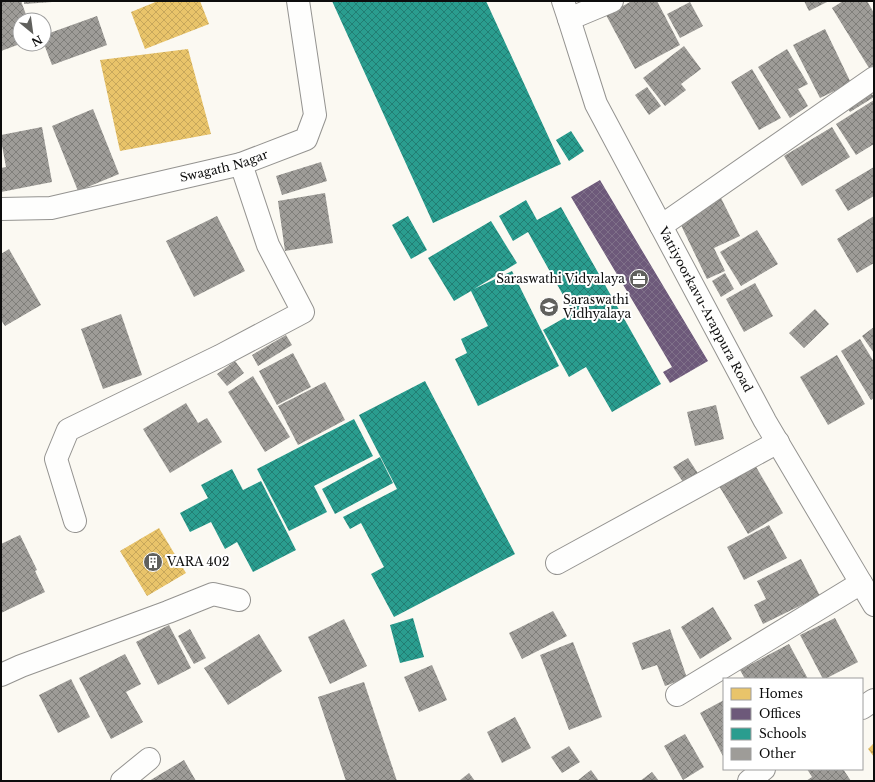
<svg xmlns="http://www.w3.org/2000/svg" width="875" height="782" font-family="'Libre Baskerville',serif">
	<defs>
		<pattern id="homes-cross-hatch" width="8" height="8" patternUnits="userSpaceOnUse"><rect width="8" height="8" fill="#e9c46a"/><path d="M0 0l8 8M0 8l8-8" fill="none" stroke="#c7a75b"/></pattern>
		<pattern id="offices-cross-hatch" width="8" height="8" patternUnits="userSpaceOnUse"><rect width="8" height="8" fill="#6d597a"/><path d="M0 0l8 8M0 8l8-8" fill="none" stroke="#7f7089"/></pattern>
		<pattern id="schools-cross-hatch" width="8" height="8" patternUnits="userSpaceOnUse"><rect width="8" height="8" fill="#2a9d8f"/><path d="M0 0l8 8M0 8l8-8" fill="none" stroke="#227e73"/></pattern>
		<pattern id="building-cross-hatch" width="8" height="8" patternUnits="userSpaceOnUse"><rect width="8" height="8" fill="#9e9c98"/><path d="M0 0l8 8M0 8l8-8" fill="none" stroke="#7f7e7a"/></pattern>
	</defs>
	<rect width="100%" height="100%" fill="#fbf9f2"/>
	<path fill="url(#homes-cross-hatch)" d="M158,1H200L209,24L145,49L131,12Z
		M188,49L211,134L120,151L100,60Z
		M159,528L186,573L147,596L120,551Z
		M874,743V757L868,749Z"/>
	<path fill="url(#offices-cross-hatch)" d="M600,180L708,361L670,383L663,372L672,367L571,197Z"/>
	<path fill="url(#schools-cross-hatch)" d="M332,1H486L561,164L433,223Z
		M571,131L584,151L569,161L556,140Z
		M526,200L537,220L561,207L661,384L612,412L586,367L569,377L543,330L573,313L528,232L513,241L499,216Z
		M408,216L427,250L411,259L392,225Z
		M491,221L517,263L474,289L512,271L559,366L478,406L455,359L467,353L461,339L488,326L471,291L454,301L428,258Z
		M425,381L515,554L394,617L371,574L384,567L361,523L350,529L343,517L397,489L359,415Z
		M354,419L373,456L314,486L327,512L289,531L257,469Z
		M380,457L393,483L335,514L322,489Z
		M232,469L243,490L261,481L296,550L253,572L237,542L225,549L211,522L190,532L180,513L208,498L201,485Z
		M413,618L424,657L400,663L390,625Z"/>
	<path fill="url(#building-cross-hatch)" d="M1,1H21L28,20H20V44L1,51Z
		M24,1H52V2L24,4Z
		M632,1H657L680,45L635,69L606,15Z
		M804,1H829L809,11Z
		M843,1H867L874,13V65L869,68L832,8Z
		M690,2L703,26L680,38L667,14Z
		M97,16L107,45L52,65L44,44V35Z
		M825,29L851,83L820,98L793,45Z
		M684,46L701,69L681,84L686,90L665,106L643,78Z
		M787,49L808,84L798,89L808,106L790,118L758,67Z
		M752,69L781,118L759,130L731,82Z
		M866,85L874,97L850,112L843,100Z
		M647,87L661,106L649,115L635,95Z
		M874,100V144L856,155L836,124Z
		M93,109L119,174L78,191L52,126Z
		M42,127L52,182L1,192V168L6,167L1,140V135Z
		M832,127L850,157L802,186L784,156Z
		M321,162L327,181L282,195L276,176Z
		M874,167V196L848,211L835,190Z
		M325,193L333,243L285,251L278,201Z
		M721,198L740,236L714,248L725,271L707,279L678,219Z
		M217,216L245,271L194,297L166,241Z
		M874,216V263L857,273L837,239Z
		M757,230L778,264L741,286L720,252Z
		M9,249L41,305L5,326L1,320V254Z
		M725,273L734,289L721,297L712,281Z
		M755,283L773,316L744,332L726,299Z
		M815,309L829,324L804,348L789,333Z
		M121,314L142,375L103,389L81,329Z
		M874,327V353L862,336Z
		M286,335L292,345L258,366L252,355Z
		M860,339L874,362V398L871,400L841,351Z
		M293,353L311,387L277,405L259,371Z
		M837,355L865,404L828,425L800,377Z
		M235,361L244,373L227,386L217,374Z
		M253,376L290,437L265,452L228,392Z
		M325,382L345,420L298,445L278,406Z
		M186,403L198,423L207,418L222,442L170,473L143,429Z
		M716,405L724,439L695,446L687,412Z
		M688,458L699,475L685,485L673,467Z
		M755,465L783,513L748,534L719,486Z
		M769,525L787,558L744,580L727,547Z
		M20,535L37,570L35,571L45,592L1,613V544Z
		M801,559L820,596L763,624L754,605L766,599L757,581Z
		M713,607L732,639L700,659L681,627Z
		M553,611L567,636L522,659L509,633Z
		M835,618L858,662L825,679H823L800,635Z
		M344,619L367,666L330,684L308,637Z
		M169,625L191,668L158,685L136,642Z
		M190,629L206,658L194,664L178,636Z
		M670,629L687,678L665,686L657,665L642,670L632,643Z
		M259,634L282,671L228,705L204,668Z
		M573,642L602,717L569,730L540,655Z
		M789,644L808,679H745L740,670Z
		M125,654L141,684L126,692L143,722L111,739L79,678Z
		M432,665L447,700L419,712L404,677Z
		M71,679L90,717L58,733L39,695Z
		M364,682L397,781H346L318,697Z
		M724,700V758L700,713Z
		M515,717L531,748L502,763L487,732Z
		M685,734L704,767L683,780L664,746Z
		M569,746L580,762L562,773L551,757Z
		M184,760L196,781H149Z
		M807,769H843L851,781H806L812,777Z
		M591,770L599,781H577Z
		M652,772L659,781H640Z
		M469,773L475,781H459Z"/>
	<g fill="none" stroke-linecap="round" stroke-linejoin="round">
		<g stroke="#949390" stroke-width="24">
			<g id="minor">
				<path id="s1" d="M563,1L569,19L596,104L765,421L874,605"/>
				<path d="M569,19L612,1"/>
				<path id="s2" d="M1,209L51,208L241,164L306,139L315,115L298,1"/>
				<path d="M661,226L874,78"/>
				<path d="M75,521L56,459L68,430L220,356L303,312L268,245L241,164"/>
				<path d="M557,563L778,442"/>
				<path d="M1,675L21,666L168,612L213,594L239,600"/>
				<path d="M677,695L861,583"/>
				<path d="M862,708L874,700"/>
				<path d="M122,781L149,759"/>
				<path d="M749,781L764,769"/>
			</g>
		</g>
		<use href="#minor" stroke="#fefefd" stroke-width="22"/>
	</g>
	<defs>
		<g id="office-disc" transform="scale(1)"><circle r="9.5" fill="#60605d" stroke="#fff"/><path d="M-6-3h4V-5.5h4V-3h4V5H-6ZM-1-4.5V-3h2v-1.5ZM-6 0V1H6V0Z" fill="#fff"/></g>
		<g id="school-disc" transform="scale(1)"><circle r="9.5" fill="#60605d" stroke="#fff"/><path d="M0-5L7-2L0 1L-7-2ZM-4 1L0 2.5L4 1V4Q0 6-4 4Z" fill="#fff"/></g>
		<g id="building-disc" transform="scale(1)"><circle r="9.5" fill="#60605d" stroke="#fff"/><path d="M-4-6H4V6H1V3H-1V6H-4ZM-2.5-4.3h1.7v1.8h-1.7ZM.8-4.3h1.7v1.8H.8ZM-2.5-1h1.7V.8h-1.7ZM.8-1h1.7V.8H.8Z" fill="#fff"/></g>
	</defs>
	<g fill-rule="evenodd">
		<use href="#office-disc" x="639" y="279"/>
		<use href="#school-disc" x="549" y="307"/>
		<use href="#building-disc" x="153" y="562"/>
	</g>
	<g text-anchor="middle" stroke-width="4" stroke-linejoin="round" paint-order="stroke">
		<g font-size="12" fill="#0d0d0d" stroke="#fff">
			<text dy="4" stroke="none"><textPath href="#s2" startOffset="228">Swagath Nagar</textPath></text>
			<text dy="4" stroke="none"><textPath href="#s1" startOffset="341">Vattiyoorkavu-Arappura Road</textPath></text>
		</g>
		<g font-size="12" fill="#0d0d0d" stroke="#fff" text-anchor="start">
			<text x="625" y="283" text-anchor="end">Saraswathi Vidyalaya</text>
			<text x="563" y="304">Saraswathi<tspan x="563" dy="14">Vidhyalaya</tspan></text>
			<text x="167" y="566">VARA 402</text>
		</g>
	</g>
	<rect width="875" height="782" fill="none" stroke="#0d0d0d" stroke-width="4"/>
	<rect x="723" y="678" width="140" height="92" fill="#ffffff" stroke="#9e9e9e"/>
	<rect x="731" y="688" width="20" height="12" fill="#e9c46a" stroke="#9e9e9e"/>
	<text x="759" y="698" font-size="12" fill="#0d0d0d">Homes</text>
	<rect x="731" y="708" width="20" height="12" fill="#6d597a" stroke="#9e9e9e"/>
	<text x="759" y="718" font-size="12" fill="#0d0d0d">Offices</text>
	<rect x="731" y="728" width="20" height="12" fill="#2a9d8f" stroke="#9e9e9e"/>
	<text x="759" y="738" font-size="12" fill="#0d0d0d">Schools</text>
	<rect x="731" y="748" width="20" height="12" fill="#9e9c98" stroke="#9e9e9e"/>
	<text x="759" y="758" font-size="12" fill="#0d0d0d">Other</text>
	<g transform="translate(32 32) rotate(151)"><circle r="19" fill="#ffffff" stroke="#9e9e9e"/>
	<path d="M0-3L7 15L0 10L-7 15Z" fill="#60605d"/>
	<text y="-6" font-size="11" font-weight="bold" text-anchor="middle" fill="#0d0d0d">N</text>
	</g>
</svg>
